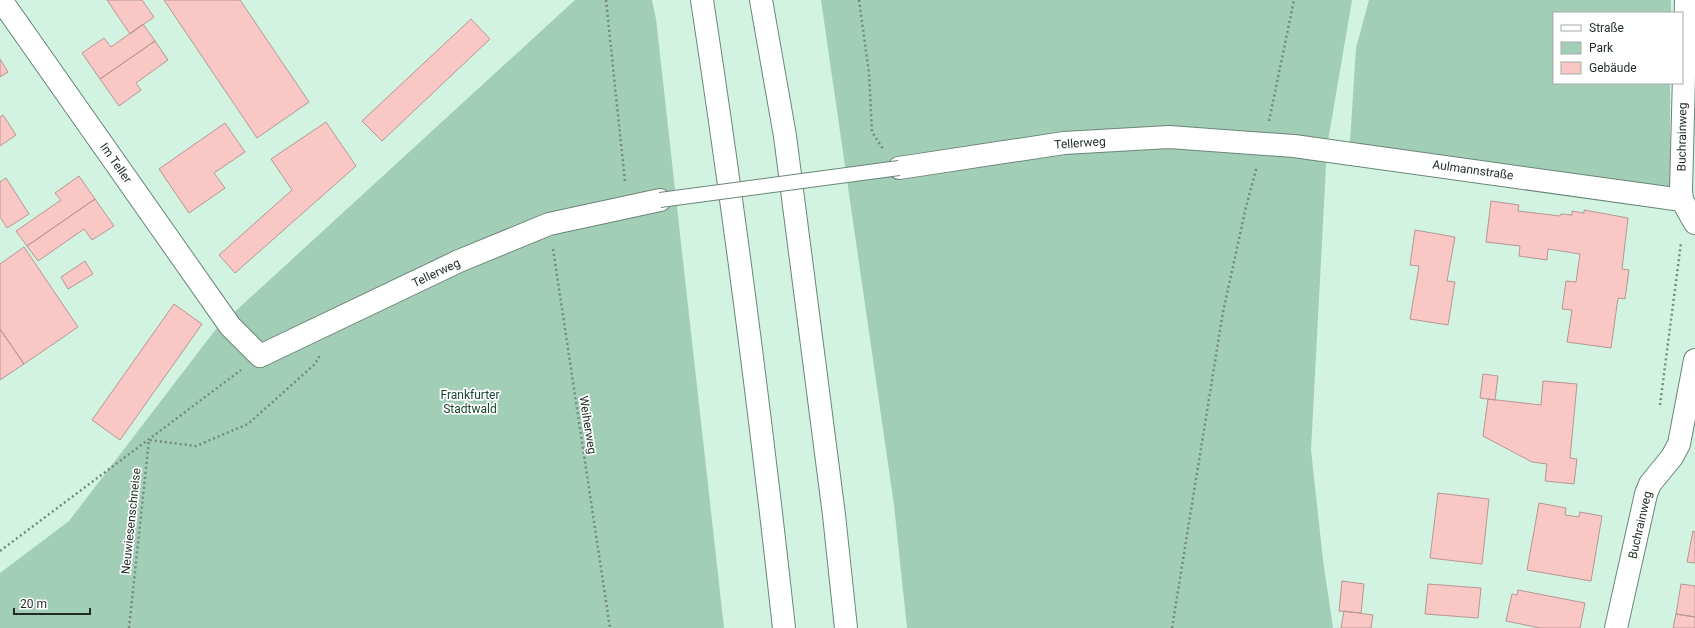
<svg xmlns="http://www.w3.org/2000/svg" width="1695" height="628" font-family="Roboto,sans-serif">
	<rect width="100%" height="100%" fill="#d3f3e2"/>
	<path fill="#a2cdb7" d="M575,0H652L656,19L724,628H0V573L69,521L216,329Z
		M821,0H1352L1327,147L1311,450L1323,560L1333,628H907L894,505Z
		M1369,0H1671V13H1554V83H1670V192L1350,143L1356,48Z"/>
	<path fill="#f9c8c4" stroke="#b79693" d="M107,0H142L154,17L130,34Z
		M164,0H240L309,102L257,138Z
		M471,19L490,39L382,141L362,121Z
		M143,24L155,41L100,79L82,53L104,38L111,47Z
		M155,41L168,60L136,83L141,90L119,106L100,79Z
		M0,59L8,72L0,77Z
		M3,115L16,135L0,146V117Z
		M326,122L356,166L235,273L219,255L292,190L271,159Z
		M225,123L245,152L214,173L225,188L189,213L159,169Z
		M79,176L95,199L27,246L16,231L61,200L55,193Z
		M6,178L29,214L7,228L0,217V182Z
		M95,199L114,226L92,240L84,229L38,261L27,246Z
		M1491,201L1519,205L1518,211L1560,216L1561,214L1572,215V211L1584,213V210L1628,218L1622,269L1629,270L1625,299L1618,298L1611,348L1567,342L1572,310L1562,309L1566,281L1576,282L1580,254L1548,249L1547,260L1519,256L1520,246L1486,242Z
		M1415,230L1455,237L1447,281L1455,282L1448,325L1410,319L1419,266L1410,265Z
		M24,247L78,327L24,364L0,329V264Z
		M85,261L93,274L68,289L61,277Z
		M174,304L202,324L120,440L92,420Z
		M0,329L24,364L0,380Z
		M1483,374L1498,376L1495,400L1480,398Z
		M1543,381L1577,384L1570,458L1577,459L1574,484L1545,481L1547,464L1532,462L1483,436L1488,399L1541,405Z
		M1438,493L1489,499L1482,564L1430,558Z
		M1539,503L1566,508L1565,515L1579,517L1580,512L1602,516L1591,581L1527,570Z
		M1693,531L1695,532V563L1687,562Z
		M1342,581L1364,584L1361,613L1339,611Z
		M1428,584L1481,588L1478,618L1425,614Z
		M1681,584L1695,586V617L1676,614Z
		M1518,590L1585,603L1580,628H1540L1506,621L1512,594L1517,595Z
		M1344,611L1373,615L1371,628H1341Z
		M1676,614L1695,617V628H1673Z"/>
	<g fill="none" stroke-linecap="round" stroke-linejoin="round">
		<g stroke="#698678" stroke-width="24">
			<path id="minor" d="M1,0L230,326L260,356L459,261L549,224L660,200
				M1686,0L1681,190L1682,200L1695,223
				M899,168L1064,143L1169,137L1294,146L1682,200
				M1616,628L1646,494L1650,484L1672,457L1679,444L1695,360"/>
		</g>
		<g stroke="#698678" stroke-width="24">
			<path id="motorway" d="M702,0C734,209 761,418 784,628
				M761,0L785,136L834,515L846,628"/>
		</g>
		<path stroke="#748a7e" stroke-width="2.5" stroke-dasharray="2 3" stroke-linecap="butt" d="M606,0L625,182
			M859,0L869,73L872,132L883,149
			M1269,121L1294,0
			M553,249L610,628
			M1660,405L1681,243
			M0,551L241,370
			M129,628L149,440L196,446L248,424L315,364L320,355
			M1172,628L1223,312L1246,207L1257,166"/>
		<use href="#minor" stroke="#fff" stroke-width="22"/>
		<use href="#motorway" stroke="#fff" stroke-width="22"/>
		<g stroke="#698678" stroke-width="16" stroke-linecap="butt">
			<path id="service-bridge" d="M660,200L899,168"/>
		</g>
		<use href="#service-bridge" stroke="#fff" stroke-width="14"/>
	</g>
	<g text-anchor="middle" stroke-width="3.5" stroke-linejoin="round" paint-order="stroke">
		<g font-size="12" fill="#1f2c25" stroke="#fff">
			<text transform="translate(1682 137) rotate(-89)" y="4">Buchrainweg</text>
			<text transform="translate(1080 143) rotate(-4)" y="4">Tellerweg</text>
			<text transform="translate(116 163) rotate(55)" y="4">Im Teller</text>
			<text transform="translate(1473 170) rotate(8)" y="4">Aulmannstraße</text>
			<text transform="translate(436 273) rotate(-25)" y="4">Tellerweg</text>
			<text transform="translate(588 425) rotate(81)" y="4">Weiherweg</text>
			<text transform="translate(131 521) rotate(-84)" y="4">Neuwiesenschneise</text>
			<text transform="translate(1640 525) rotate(-77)" y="4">Buchrainweg</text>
		</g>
		<g font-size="12" fill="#174532" stroke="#fff">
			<text x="470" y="399">Frankfurter<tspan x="470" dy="14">Stadtwald</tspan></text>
		</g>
	</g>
	<rect x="1553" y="12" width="130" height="72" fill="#ffffff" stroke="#a5aba8"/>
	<rect x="1561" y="25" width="20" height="6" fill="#ffffff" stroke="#a5aba8"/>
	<text x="1589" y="32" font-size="12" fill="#1f2c25">Straße</text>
	<rect x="1561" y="42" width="20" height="12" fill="#a2cdb7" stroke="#a5aba8"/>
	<text x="1589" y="52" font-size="12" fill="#1f2c25">Park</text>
	<rect x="1561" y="62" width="20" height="12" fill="#f9c8c4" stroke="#a5aba8"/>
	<text x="1589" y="72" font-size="12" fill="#1f2c25">Gebäude</text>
	<path d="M14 608v6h76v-6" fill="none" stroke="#1f2c25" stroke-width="2"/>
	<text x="20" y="608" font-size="12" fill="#1f2c25" stroke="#ffffff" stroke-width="3" paint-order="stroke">20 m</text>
</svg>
